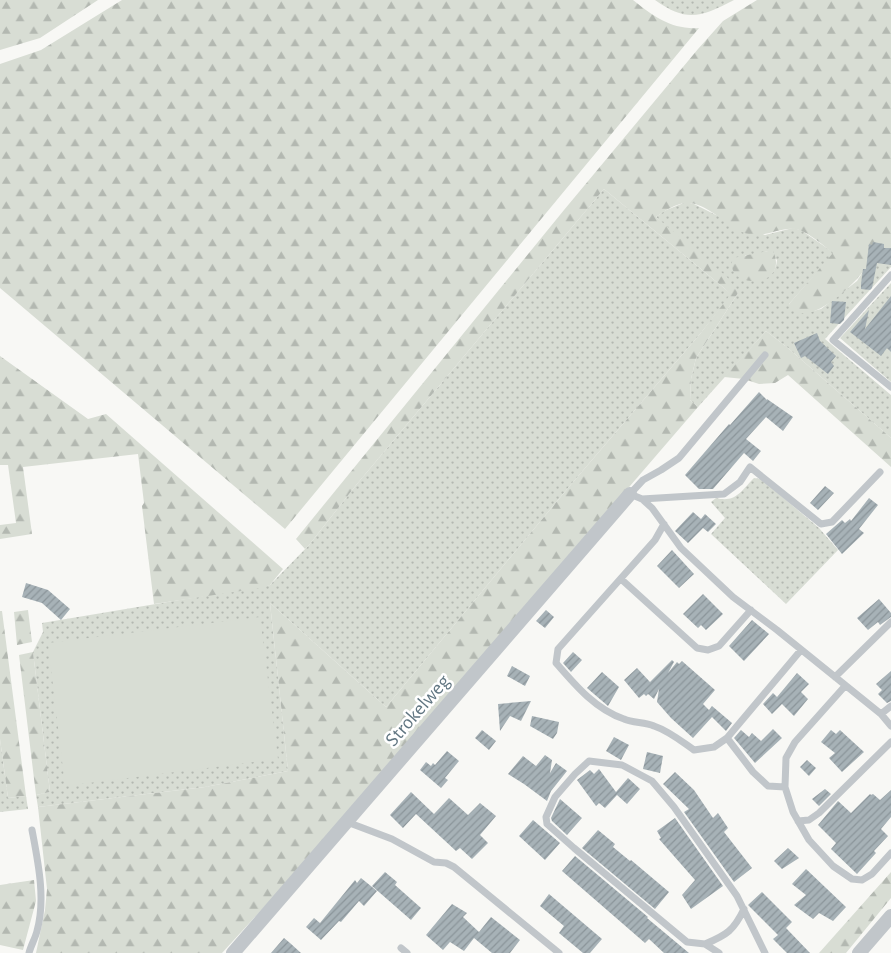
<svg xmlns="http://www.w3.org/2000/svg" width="891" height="953" font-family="'Alegreya Sans',sans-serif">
	<defs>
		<pattern id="green-dots" width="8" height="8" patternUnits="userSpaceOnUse" patternTransform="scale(1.25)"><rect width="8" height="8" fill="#d8ddd4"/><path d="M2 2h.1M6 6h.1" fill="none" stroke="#b3b8b1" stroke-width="1.8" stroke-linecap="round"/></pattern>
		<pattern id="forest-firs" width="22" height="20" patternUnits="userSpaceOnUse" patternTransform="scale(1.25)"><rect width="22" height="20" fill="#d8ddd4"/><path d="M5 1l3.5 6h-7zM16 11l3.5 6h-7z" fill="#b3b8b1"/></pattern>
		<pattern id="building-hatch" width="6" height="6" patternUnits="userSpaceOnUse" patternTransform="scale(1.25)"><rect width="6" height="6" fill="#a7b2b7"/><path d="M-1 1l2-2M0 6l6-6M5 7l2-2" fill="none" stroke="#8b959a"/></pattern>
	</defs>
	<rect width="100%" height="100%" fill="#f8f8f5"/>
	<path fill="url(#green-dots)" fill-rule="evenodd" d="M655,0H734C701,17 687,23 655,0Z
		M604,189L724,288L731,295L700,334L568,488L386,707L270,603L288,771L205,787L38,807L36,795L50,792L33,652L43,632L42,623L270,585L309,545L357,484Z
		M686,202L694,204L714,214L765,235L793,228L801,230L834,253L789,304L809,312L821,309L857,281L864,270L891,249V267L825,339L891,395V438L788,348L766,331L698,407L690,400L691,379L696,358L738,293L656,217L664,211ZM768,251L777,260C776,272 770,277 760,280L745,255H755Z
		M891,283V382L840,338Z
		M754,478L761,479L819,528L838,550L786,604L711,534L725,518L711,502L716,498C736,503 741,491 754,478Z
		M0,739L8,798L26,796L28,809L0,812Z"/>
	<path fill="url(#forest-firs)" d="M0,0H98L40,38L0,50Z
		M122,0H633C653,16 672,30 699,28L285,529L0,288V64L41,50Z
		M757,0H891V249L873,269L864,270C855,284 812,325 794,310C792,308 791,306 789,304L833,253C824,246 806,230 795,229C780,227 765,238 749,234C741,233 735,228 729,224C717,216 702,203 688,203C678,202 664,211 656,217L727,277L738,293L696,358L691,379L690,400L698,407L327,838L222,953H36L45,910L47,889L38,807L205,787L288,771L270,603L386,707L568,488L700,334L730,295L724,288L604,189L357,484L309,545L305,549L296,539L564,210L698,49L723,21Z
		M768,251H773C791,290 722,290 733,258Z
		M766,331L788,348L891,438V467L788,375L775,383L759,384L744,379L724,377Z
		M0,356L88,419L106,414L283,569L270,585L261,588L154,604L142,506L144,503L138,454L23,467L32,534L0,539V525L16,523L8,465H0Z
		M28,610L32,642L17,645L14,612Z
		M0,611H2L26,796L8,798L0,739Z
		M33,652L50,792L36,795L19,655Z
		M891,872V898L846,953H819Z
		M34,880L36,901L23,950L0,945V885Z"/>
	<path fill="#d8ddd4" d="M260,617L278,759L65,786L48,643Z"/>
	<path fill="url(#building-hatch)" d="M873,242L884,244V248H891V265L877,263L872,288L870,290L861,289V284L863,269H866L869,244L872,245Z
		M891,296V352L887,348L881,356L850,332L869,310L865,329Z
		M832,301L846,302L844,320L840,324L830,323Z
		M817,333L820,341L836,356L831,362L834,366L828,374L805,356L801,358L794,343Z
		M759,392L767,400V399L793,417L783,431L766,417L746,439L761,451L753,461L744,453L713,489H699L685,475L729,424L730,425Z
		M825,486L834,493L818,510L810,503Z
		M869,498L878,505L859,529L864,533L842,554L826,534L842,520L845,523L850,519L851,521Z
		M693,512L701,519L705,514L716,524L708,532L703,528L688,543L675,531Z
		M672,550L694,574L679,588L657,566Z
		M26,583L48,590L70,609L61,620L42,603L22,597Z
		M703,594L723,614L706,630L701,625L698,628L683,614Z
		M879,599L891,613V617L880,625L878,622L868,630L857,618Z
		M546,610L554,617L545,628L536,621Z
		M752,620L769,634L744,661L729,646Z
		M573,652L582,660L571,672L563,663Z
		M672,660L674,662L668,673L677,662L679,664L682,661L715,690L703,704L709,710L712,706L732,723L726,731L712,717L693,738L671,718L657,702L659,689L654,699L648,694L646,696L644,694L639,698L624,680L637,668L650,682Z
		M512,666L530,676L525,686L507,676Z
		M891,671V701L887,703L878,694L882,690L876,684Z
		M602,672L619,687L608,706L587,688Z
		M797,673L809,684L801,692L808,699L794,716L782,704L772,714L763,704L773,693L777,697Z
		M531,701L521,721L510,716L500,731L498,704Z
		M532,716L559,722L557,733L553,739L530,726Z
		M773,729L782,738L755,763L734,738L741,730L749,737L752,733L761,741Z
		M482,730L496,741L489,750L475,738Z
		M831,730L836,734L840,730L864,752L842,772L829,758L835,753L821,742Z
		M614,737L629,745L621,760L606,751Z
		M447,751L459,761L445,778L448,780L441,788L420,770L426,762L431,766L433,763L435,765Z
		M647,752L663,756L660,773L643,769Z
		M545,755L552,760L550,773L556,763L567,771L551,791L547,801L524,784L508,774L523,756L536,766Z
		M807,760L816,768L809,776L800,767Z
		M599,769L616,792L628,778L640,789L627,804L617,795L605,808L599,803L596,806L577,780L590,770L594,774Z
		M675,772L694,790L713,818L718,813L728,828L724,832L752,868L734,882L684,812L689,809L663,784Z
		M825,789L831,794L819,806L812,799Z
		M891,790V817L881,829L888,836L874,851L876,853L857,874L831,849L836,843L818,825L838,801L851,813L870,794L871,795L873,794L880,800Z
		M411,792L434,814L449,798L468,815L480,803L496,816L480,835L488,843L472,859L460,848L456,851L416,814L403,828L390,815Z
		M560,799L582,818L567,835L552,821L551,818Z
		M675,818L723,886L691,909L682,895L695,880L659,839L661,838L657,831Z
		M533,820L560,843L545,860L519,836Z
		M598,830L615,844L613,847L630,861L631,860L669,892L655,909L582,848Z
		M788,848L799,858L782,869L774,861Z
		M575,856L648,917L647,918L689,953H664L649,939L645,943L562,871Z
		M806,869L846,907L833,921L819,913L813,919L794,905L806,895L792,884Z
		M385,872L397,882L395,885L421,908L411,920L372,886Z
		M361,878L377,891L364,906L359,901L341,922L339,921L321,940L306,927L314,918L320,923L355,880L357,883Z
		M762,892L792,922L786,928L810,953H787L773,939L778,935L748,905Z
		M549,894L602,939L590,953H583L559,933L564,926L540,906Z
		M452,904L467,913L463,917L479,932L491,917L520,940L510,953H492L474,938L464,951L450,942L443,950L426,935Z
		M284,938L290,943L301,953H271Z"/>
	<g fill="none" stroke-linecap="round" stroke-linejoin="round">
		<path stroke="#c1c6ca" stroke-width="7" d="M891,275L833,340L891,387
			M765,355L679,458L661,470L643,480L630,494L642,499L652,508L681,548L733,597L777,630L881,714L891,726
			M642,499L724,494L740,482L750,467L821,524L832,522L880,472
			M664,524L655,540L558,649L556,663C575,685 596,710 624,719C633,723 645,722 654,726C669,731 681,741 694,750L714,747L727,738
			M621,579L697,648L708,650L719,646L751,610
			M835,677L891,622
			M845,686L795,742L786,758L785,787L793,812L809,840L833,866L852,879L862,880L872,874L891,853
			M881,714L891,706
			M785,787L768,786L753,772L727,738L801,650
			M798,821L809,820L819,813L891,742
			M347,822L392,839L434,862L446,863L454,867L559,953
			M705,944C727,935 734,930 744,909
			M401,948L407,953
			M29,953C31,945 35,939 37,931C46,899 38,862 32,830
			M719,953L705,944L687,942L574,848L547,824L546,817L555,797L575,774L589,761L622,765L652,781L674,807L737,896L765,953"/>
		<path stroke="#c1c6ca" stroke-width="14" d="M233,953L630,494
			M859,953L891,916"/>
	</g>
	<g text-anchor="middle" stroke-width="5" stroke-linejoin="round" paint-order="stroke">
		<g font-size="20" fill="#617682" stroke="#fff">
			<text transform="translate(417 710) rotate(-49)" y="7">Strokelweg</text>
		</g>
	</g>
</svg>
